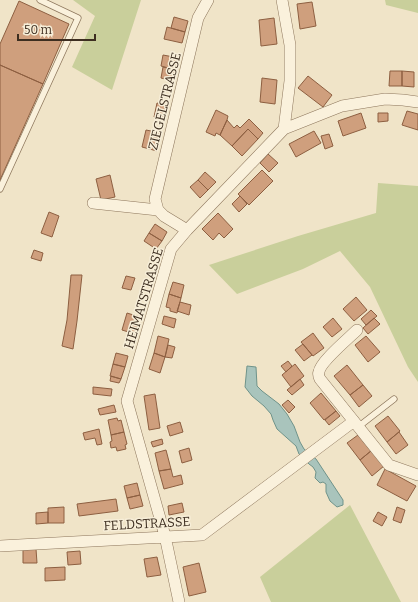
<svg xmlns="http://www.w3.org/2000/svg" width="418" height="602" font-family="Bitter,serif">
	<rect width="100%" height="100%" fill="#f0e4c8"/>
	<path fill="#c9cf9b" d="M73,0H141L112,90L72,67L95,16Z
		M385,0H418V13L386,5Z
		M378,183L418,186V382L408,367L370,287L340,251L303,269L237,294L209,265L298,236L376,213Z
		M350,505L401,602H271L260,577Z"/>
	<path fill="#a9c4bc" stroke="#6f938a" d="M247,366L256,367L257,386L262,391L279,404L287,414L294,426L300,442L304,449L316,459L343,500V505L337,507L330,501L326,492V484L323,482L320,483L315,478L316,472L313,467L309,464L299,454L296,446L277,429L273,420L271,414L264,406L252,396L245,387Z"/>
	<path fill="#cf9f7d" stroke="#8d5f41" d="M19,1L69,24L43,84L0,65V44Z
		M312,2L316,26L300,29L297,4Z
		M174,17L188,21L185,32L171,28Z
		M274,18L277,44L261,46L259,20Z
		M167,27L185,32L182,43L164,39Z
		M163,55L179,58L176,70L161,66Z
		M0,65L43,84L0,180Z
		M163,67L176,70L173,81L161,78Z
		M390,71H402V86H389Z
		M402,71L414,72V87L402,86Z
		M308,76L332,95L323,107L298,88Z
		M262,78L277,80L275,104L260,102Z
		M157,103L166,105L163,120L154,117Z
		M216,110L228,116L227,120L220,135L216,133L215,136L206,132Z
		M407,111L418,114V130L402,125Z
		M361,113L366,128L343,136L338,121Z
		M378,113H388V121L378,122Z
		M249,119L263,133L258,139L248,129L232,146L220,135L227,120L234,128L237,125L240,128Z
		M248,129L258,139L242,156L232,146Z
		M146,130L161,133L157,151L142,147Z
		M314,131L321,143L296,157L289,144Z
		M329,134L333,146L325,149L321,136Z
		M268,154L278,163L269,172L260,163Z
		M262,170L273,181L249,205L238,194Z
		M205,172L216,182L208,190L198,180Z
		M110,175L115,197L101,200L96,179Z
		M198,180L208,190L200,198L190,187Z
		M240,196L247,204L239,212L232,204Z
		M49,212L59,216L52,237L41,233Z
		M218,213L233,229L224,238L219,233L213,240L202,229Z
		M155,224L167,232L162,241L149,233Z
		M149,233L162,241L156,249L144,241Z
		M34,250L43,253L41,261L31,258Z
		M71,275H82L77,321L73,349L62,346L67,320Z
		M126,276L135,278L131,290L122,288Z
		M173,282L184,285L181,298L169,294Z
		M169,294L181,298L177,313L170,311V308L166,307Z
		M356,297L367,310L354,321L343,309Z
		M180,302L191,305L189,315L177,311Z
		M371,310L377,316L366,325L361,319Z
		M127,313L140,317L135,334L122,330Z
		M164,316L176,319L174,328L162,324Z
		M333,318L342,329L332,337L323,327Z
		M374,318L380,324L368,334L363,328Z
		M313,333L324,348L313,356L301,342Z
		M158,336L169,339L165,357L154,353Z
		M366,336L380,352L368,362L355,345Z
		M303,344L312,355L304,361L295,350Z
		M168,345L175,347L172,358L165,357Z
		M116,353L128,356L125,367L113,364Z
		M154,353L165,357L160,373L149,369Z
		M288,361L292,366L286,372L281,366Z
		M113,364L125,367L121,379L110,376Z
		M295,364L304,376L291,387L282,375Z
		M347,365L363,385L350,395L334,376Z
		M111,376L121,379L119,383L110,381Z
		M300,379L304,385L292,395L287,390Z
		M363,385L372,396L359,407L350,395Z
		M93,387L112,389L111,396L93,394Z
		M321,393L336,411L324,420L310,403Z
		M155,394L160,428L149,430L144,396Z
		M288,400L295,407L289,413L282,405Z
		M114,405L116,412L100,415L98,409Z
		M336,411L340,416L329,425L325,420Z
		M388,416L400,431L387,442L375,426Z
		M117,418L118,421L121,420L124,432L111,435L108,420Z
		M180,422L183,432L170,436L167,426Z
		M99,429L102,444L97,445L95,438L85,440L83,433Z
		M124,432L127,444L125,445L126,449L117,451L116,447L111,448L110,442L112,441L111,435Z
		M399,432L408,445L396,454L387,442Z
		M358,435L371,451L360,460L347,443Z
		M162,439L163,444L153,447L151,442Z
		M189,448L192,460L182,463L179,451Z
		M166,450L171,469L159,471L155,453Z
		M372,450L384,466L372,476L360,460Z
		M171,469L173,477L181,475L183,484L164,489L159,471Z
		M385,469L416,486L407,501L377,485Z
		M137,483L140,495L127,498L124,486Z
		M140,495L143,506L130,509L127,498Z
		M116,499L118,511L79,516L77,504Z
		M182,503L184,512L169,515L168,506Z
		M64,507V523H48V508Z
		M397,507L405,510L401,523L393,520Z
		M48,512V523L36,524V513Z
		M378,512L387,517L382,526L373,521Z
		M36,549L37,563H23V550Z
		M80,551L81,564L68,565L67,552Z
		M157,557L161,575L147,577L144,559Z
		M199,563L206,592L189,596L183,567Z
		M65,567V580L45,581V568Z"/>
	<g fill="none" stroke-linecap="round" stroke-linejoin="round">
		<g stroke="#8d765c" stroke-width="7">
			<path id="service" d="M0,189L78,18L40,0
				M358,427L394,399"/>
		</g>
		<g stroke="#8d765c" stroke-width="12">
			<path id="minor" d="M282,0L290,45V81L284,129
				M93,203L158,210
				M187,230L164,216L158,210L155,199L198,18L208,0
				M357,330C349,338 320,362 319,372C318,374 319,377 320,379L389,465L418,475
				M0,546L202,535L354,421
				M179,602L165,536L127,401L171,249L187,230L284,129L342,106L385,99L403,100L418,102"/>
		</g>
		<use href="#service" stroke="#faf1dc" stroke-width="5.5"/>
		<use href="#minor" stroke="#faf1dc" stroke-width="11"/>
	</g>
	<g text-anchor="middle" stroke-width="3" stroke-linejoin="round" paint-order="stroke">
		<g font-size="13" fill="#3d2e20" stroke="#f7eed8">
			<text transform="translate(164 101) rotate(-76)" y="5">ZIEGELSTRASSE</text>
			<text transform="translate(143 298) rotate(-73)" y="5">HEIMATSTRASSE</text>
			<text transform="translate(147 523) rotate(-3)" y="5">FELDSTRASSE</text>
		</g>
	</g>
	<path d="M18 34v6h77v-6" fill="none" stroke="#3d2e20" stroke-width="2"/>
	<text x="24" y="34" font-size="12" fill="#3d2e20" stroke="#f7eed8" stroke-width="3" paint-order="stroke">50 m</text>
</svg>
